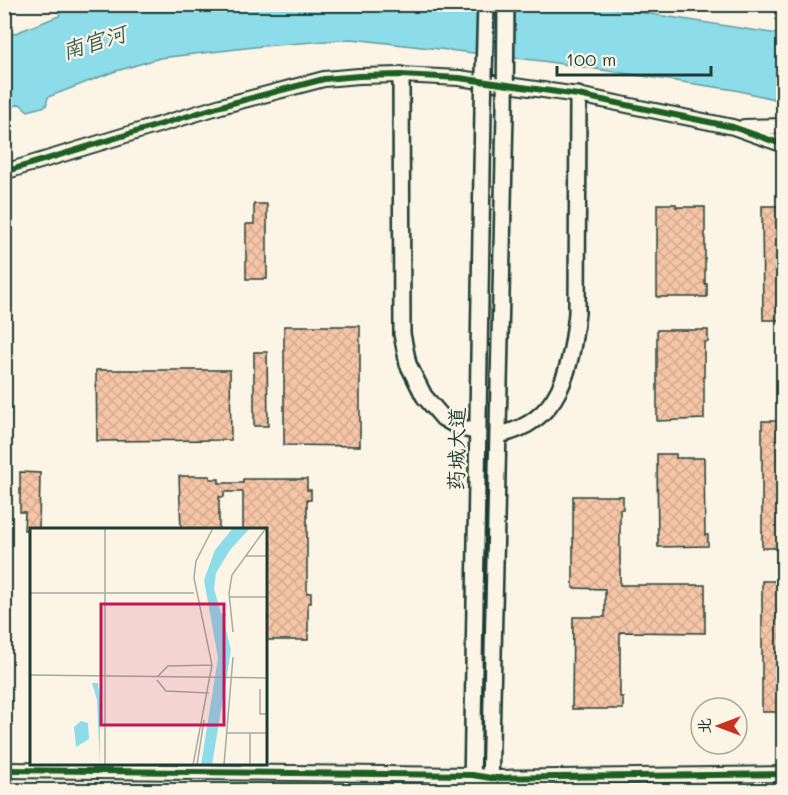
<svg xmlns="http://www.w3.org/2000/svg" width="788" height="795" font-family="Mali,'LXGW WenKai TC',sans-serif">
	<defs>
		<pattern id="building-cross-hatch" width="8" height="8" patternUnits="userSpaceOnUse" patternTransform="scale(1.5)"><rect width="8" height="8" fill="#f6c5a6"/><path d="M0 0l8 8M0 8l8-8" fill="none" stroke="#d2aa90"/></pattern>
	</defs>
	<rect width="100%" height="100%" fill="#fcf5e5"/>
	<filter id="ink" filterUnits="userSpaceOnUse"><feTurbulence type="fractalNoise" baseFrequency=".0167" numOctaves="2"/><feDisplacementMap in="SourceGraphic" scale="12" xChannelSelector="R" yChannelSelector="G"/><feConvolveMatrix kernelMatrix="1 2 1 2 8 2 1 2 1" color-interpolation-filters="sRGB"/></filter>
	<g filter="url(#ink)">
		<path fill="#8ddce9" stroke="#619ca1" stroke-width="1.5" d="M63,5H594L783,35V101L735,90L542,61L352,39L263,46L160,58L113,72L48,97L46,106L28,111L20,104L5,109V37L59,16Z"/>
		<path fill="url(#building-cross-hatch)" stroke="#1f3d34" stroke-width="1.5" d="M254,204H267V279H246V224H254Z
			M657,204H676V207H705V284H707V297H657Z
			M762,206H783V320H763Z
			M284,326H360V446L284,445Z
			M657,330H708V342H704V419L657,421Z
			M254,352H267L268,426H254Z
			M96,370H230L231,440L97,441Z
			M762,421H783V548H762Z
			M657,454H676V458H704L705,535H708V546L658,547Z
			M20,472L40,473L39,530H24L25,512H20Z
			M179,476H210V479H219V483H243V479H307V490H311V500H307V593H311V603H308V640H266V530H243V492H224V497H219V530H181Z
			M573,496H623V509H620V585H705V633L620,632V697H623V709H572L573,617H605V589L573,588Z
			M762,581H783V712H762Z"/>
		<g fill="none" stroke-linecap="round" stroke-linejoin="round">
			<g stroke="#1f3d34" stroke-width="18">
				<path id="tertiary" d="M744,127L784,126
					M4,172L221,106L324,79L359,76L401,75L459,78L578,95L733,127L784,145
					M4,770L472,775L491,778L784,774"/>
			</g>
			<g stroke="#1f3d34" stroke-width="20">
				<path id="secondary" d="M401,75L402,334L408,364L424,396L443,418L459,427L478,432
					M498,435C561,423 571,368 577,313L578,95
					M472,790L483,109
					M490,790L505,113"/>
			</g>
			<use href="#tertiary" stroke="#fcf5e5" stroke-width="14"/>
			<use href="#secondary" stroke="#fcf5e5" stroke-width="15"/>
			<g stroke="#1f3d34" stroke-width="20" stroke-linecap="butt">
				<path id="secondary-bridge" d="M483,109L486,4
					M505,113L506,4"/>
			</g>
			<use href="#secondary-bridge" stroke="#fcf5e5" stroke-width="15"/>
			<g stroke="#fcf5e5" stroke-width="10">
				<path id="cycleway" d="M4,172L221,106L324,79L359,76L401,75L459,78L578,95L733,127L784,145
					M4,770L472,775L491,778L784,774"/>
			</g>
			<use href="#cycleway" stroke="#1b5e20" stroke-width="6"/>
		</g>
	</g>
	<g text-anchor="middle" stroke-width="4.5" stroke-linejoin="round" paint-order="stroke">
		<g font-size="21" fill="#1f3d34" stroke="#fcf5e5">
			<text transform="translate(457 449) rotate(-89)" y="7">药城大道</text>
		</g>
		<g font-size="22" font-style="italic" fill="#355d58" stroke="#fcf5e5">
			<text transform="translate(94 42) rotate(-17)" y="8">南官河</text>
		</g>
	</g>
	<g transform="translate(30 528)">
		<rect width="237" height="237" fill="#fcf5e5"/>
		<path d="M203,0H220L200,22L186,45L184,61L191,85L197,87L193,90L201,122L182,237H171L188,130L174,52L185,22ZM62,155H68L70,172V237L67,172ZM51,193L58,195L59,211L46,219L44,199Z" fill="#8ddce9"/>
		<path fill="none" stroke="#a4ab9e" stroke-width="1.5" d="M216,28H237M0,65H164M200,69H237M203,104L199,65L202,47L236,0M0,147L237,150M127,149L138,138L182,137M127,152L136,163L179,165M230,161V186H237M196,205H237M220,205V237M75,237V0M163,237L182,137L164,50L166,33L183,0M167,237L174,192M194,237L203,129"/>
		<path fill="#c2185b" fill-opacity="0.15" stroke="#c2185b" stroke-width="3" d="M71,76H194V197H71Z"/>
		<rect width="237" height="237" fill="none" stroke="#1f3d34" stroke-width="3"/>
	</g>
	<rect width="788" height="795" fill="none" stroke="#fcf5e5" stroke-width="24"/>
	<rect x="12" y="12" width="764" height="771" fill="none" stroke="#1f3d34" stroke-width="2" filter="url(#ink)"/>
	<g transform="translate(719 726) rotate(270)"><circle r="28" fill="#fcf5e5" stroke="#a4ab9e" stroke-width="1.5"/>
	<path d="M0-4.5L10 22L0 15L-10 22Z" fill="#c8321e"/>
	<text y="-9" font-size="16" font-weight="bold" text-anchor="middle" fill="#1f3d34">北</text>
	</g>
	<path d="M557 66v9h154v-9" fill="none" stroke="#1f3d34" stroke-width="3"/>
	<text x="566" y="66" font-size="18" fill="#1f3d34" stroke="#fcf5e5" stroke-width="4.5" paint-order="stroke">100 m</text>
</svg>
